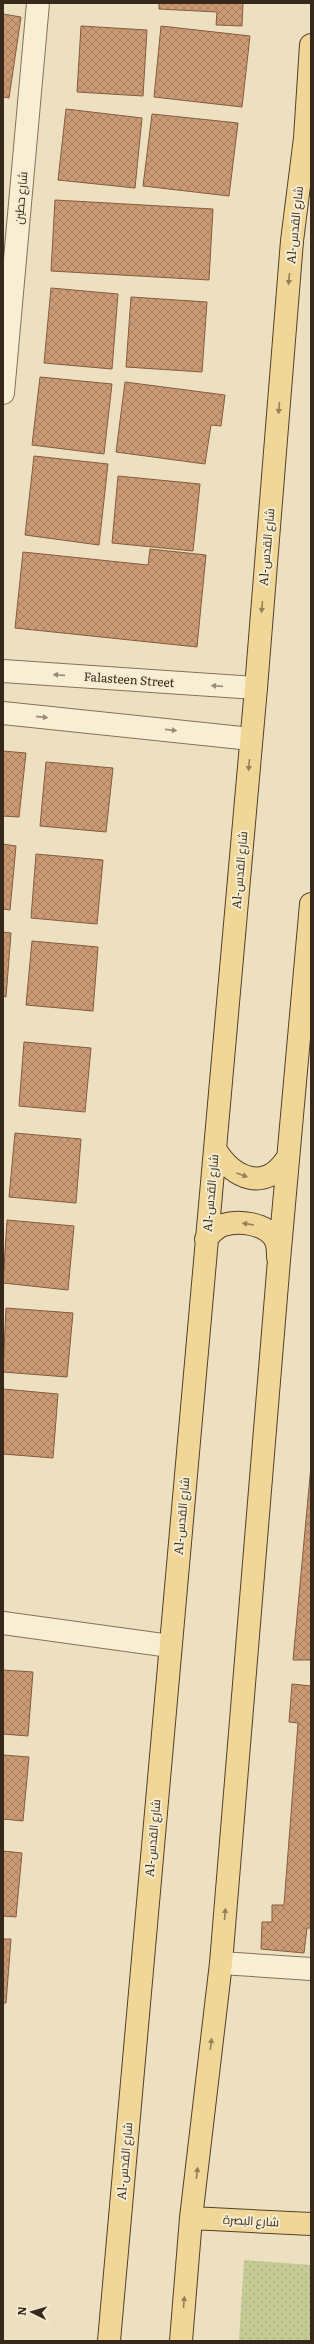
<svg xmlns="http://www.w3.org/2000/svg" width="314" height="2344" font-family="Literata,Cairo,serif">
	<defs>
		<pattern id="garden-dots" width="8" height="8" patternUnits="userSpaceOnUse"><rect width="8" height="8" fill="#c4cb94"/><path d="M2 2h.1M6 6h.1" fill="none" stroke="#a9ae7f" stroke-width="1.8" stroke-linecap="round"/></pattern>
		<pattern id="building-cross-hatch" width="8" height="8" patternUnits="userSpaceOnUse"><rect width="8" height="8" fill="#cb9b75"/><path d="M0 0l8 8M0 8l8-8" fill="none" stroke="#a67e5f"/></pattern>
	</defs>
	<rect width="100%" height="100%" fill="#ede0c0"/>
	<path fill="url(#garden-dots)" d="M244,2260L311,2265V2341H239Z"/>
	<path fill="url(#building-cross-hatch)" stroke="#855b3e" d="M159,3H243L242,26L216,25L217,12L159,9Z
		M3,14L21,17L9,98L3,97Z
		M81,26L147,30L143,96L77,92Z
		M161,26L250,36L242,107L154,97Z
		M66,109L142,118L135,188L58,180Z
		M152,114L238,123L229,196L143,186Z
		M55,200L213,209L209,280L51,271Z
		M51,288L118,294L112,369L44,363Z
		M131,297L207,302L202,372L126,367Z
		M40,377L112,384L104,454L32,445Z
		M125,382L225,395L221,426L211,425L205,464L116,452Z
		M34,456L108,464L99,545L25,535Z
		M118,476L200,484L193,551L112,543Z
		M150,549L206,555L197,647L15,628L23,552L148,565Z
		M3,751L26,753L19,817L3,816Z
		M46,762L113,768L106,832L40,826Z
		M3,844L16,846L10,910L3,909Z
		M36,854L103,860L97,924L31,918Z
		M3,932L11,933L6,997L3,996Z
		M32,941L98,947L93,1011L26,1005Z
		M24,1042L91,1048L85,1112L19,1106Z
		M15,1133L81,1139L76,1203L9,1197Z
		M7,1220L74,1226L68,1290L3,1283Z
		M6,1308L73,1313L67,1377L3,1372Z
		M3,1389L58,1394L53,1458L3,1454Z
		M311,1466V1660H293Z
		M3,1670L33,1672L28,1736L3,1734Z
		M292,1684L311,1686V1928H307L304,1953L261,1949L262,1922H272V1905H284L298,1723L289,1722Z
		M3,1755L29,1757L23,1821L3,1819Z
		M3,1851L22,1853L16,1917L3,1916Z
		M3,1939H11L6,2003H3Z"/>
	<g fill="none" stroke-linecap="round" stroke-linejoin="round">
		<g stroke="#867158" stroke-width="24">
			<path id="minor" d="M3,393L38,3
				M3,671L256,688
				M3,713L251,739
				M3,1623L170,1646
				M221,1963L311,1969"/>
		</g>
		<g stroke="#533f2c" stroke-width="24">
			<path id="major" d="M215,1149C233,1179 266,1193 288,1157
				M206,1239C211,1233 215,1228 223,1225C238,1220 266,1223 275,1239C278,1244 278,1251 278,1257
				M191,2218L311,2224
				M109,2341L256,688L292,241L305,138L311,45
				M181,2341L191,2218L221,1963L279,1260L311,904"/>
		</g>
		<use href="#minor" stroke="#f8eed3" stroke-width="22"/>
		<use href="#major" stroke="#f1d797" stroke-width="22"/>
	</g>
	<defs><path id="oneway-solid" d="M-6-.8H1V-3.2L6.5 0L1 3.2V.8H-6Z"/></defs>
	<g fill="#94805a">
		<use href="#oneway-solid" transform="translate(289 279) rotate(95)"/>
		<use href="#oneway-solid" transform="translate(279 408) rotate(95)"/>
		<use href="#oneway-solid" transform="translate(262 607) rotate(95)"/>
		<use href="#oneway-solid" transform="translate(249 765) rotate(95)"/>
		<use href="#oneway-solid" transform="translate(242 1175) rotate(20)"/>
		<use href="#oneway-solid" transform="translate(248 1224) rotate(-171)"/>
		<use href="#oneway-solid" transform="translate(225 1914) rotate(-85)"/>
		<use href="#oneway-solid" transform="translate(211 2044) rotate(-83)"/>
		<use href="#oneway-solid" transform="translate(197 2173) rotate(-83)"/>
		<use href="#oneway-solid" transform="translate(184 2302) rotate(-85)"/>
	</g>
	<g fill="#978c78">
		<use href="#oneway-solid" transform="translate(59 675) rotate(-176)"/>
		<use href="#oneway-solid" transform="translate(217 686) rotate(-176)"/>
		<use href="#oneway-solid" transform="translate(42 717) rotate(6)"/>
		<use href="#oneway-solid" transform="translate(171 730) rotate(6)"/>
	</g>
	<g text-anchor="middle" stroke-width="4" stroke-linejoin="round" paint-order="stroke">
		<g font-size="12" fill="#36291c" stroke="#f5ebcf">
			<text transform="translate(21 198) rotate(-85)" y="4">شارع حطين</text>
			<text transform="translate(295 225) rotate(-84)" y="4">Al-شارع القدس</text>
			<text transform="translate(267 547) rotate(-85)" y="4">Al-شارع القدس</text>
			<text transform="translate(129 680) rotate(4)" y="4">Falasteen Street</text>
			<text transform="translate(240 870) rotate(-85)" y="4">Al-شارع القدس</text>
			<text transform="translate(211 1193) rotate(-85)" y="4">Al-شارع القدس</text>
			<text transform="translate(182 1516) rotate(-85)" y="4">Al-شارع القدس</text>
			<text transform="translate(153 1838) rotate(-85)" y="4">Al-شارع القدس</text>
			<text transform="translate(125 2161) rotate(-85)" y="4">Al-شارع القدس</text>
			<text transform="translate(251 2221) rotate(3)" y="4">شارع البصرة</text>
		</g>
	</g>
	<rect width="314" height="2344" fill="none" stroke="#36291c" stroke-width="8"/>
	<g transform="translate(32 2312) rotate(275)" stroke="#f5ebcf" stroke-width="3" paint-order="stroke">
	<path d="M0-3L7 15L0 10L-7 15Z" fill="#36291c"/>
	<text y="-6" font-size="11" font-weight="bold" text-anchor="middle" fill="#36291c">N</text>
	</g>
</svg>
